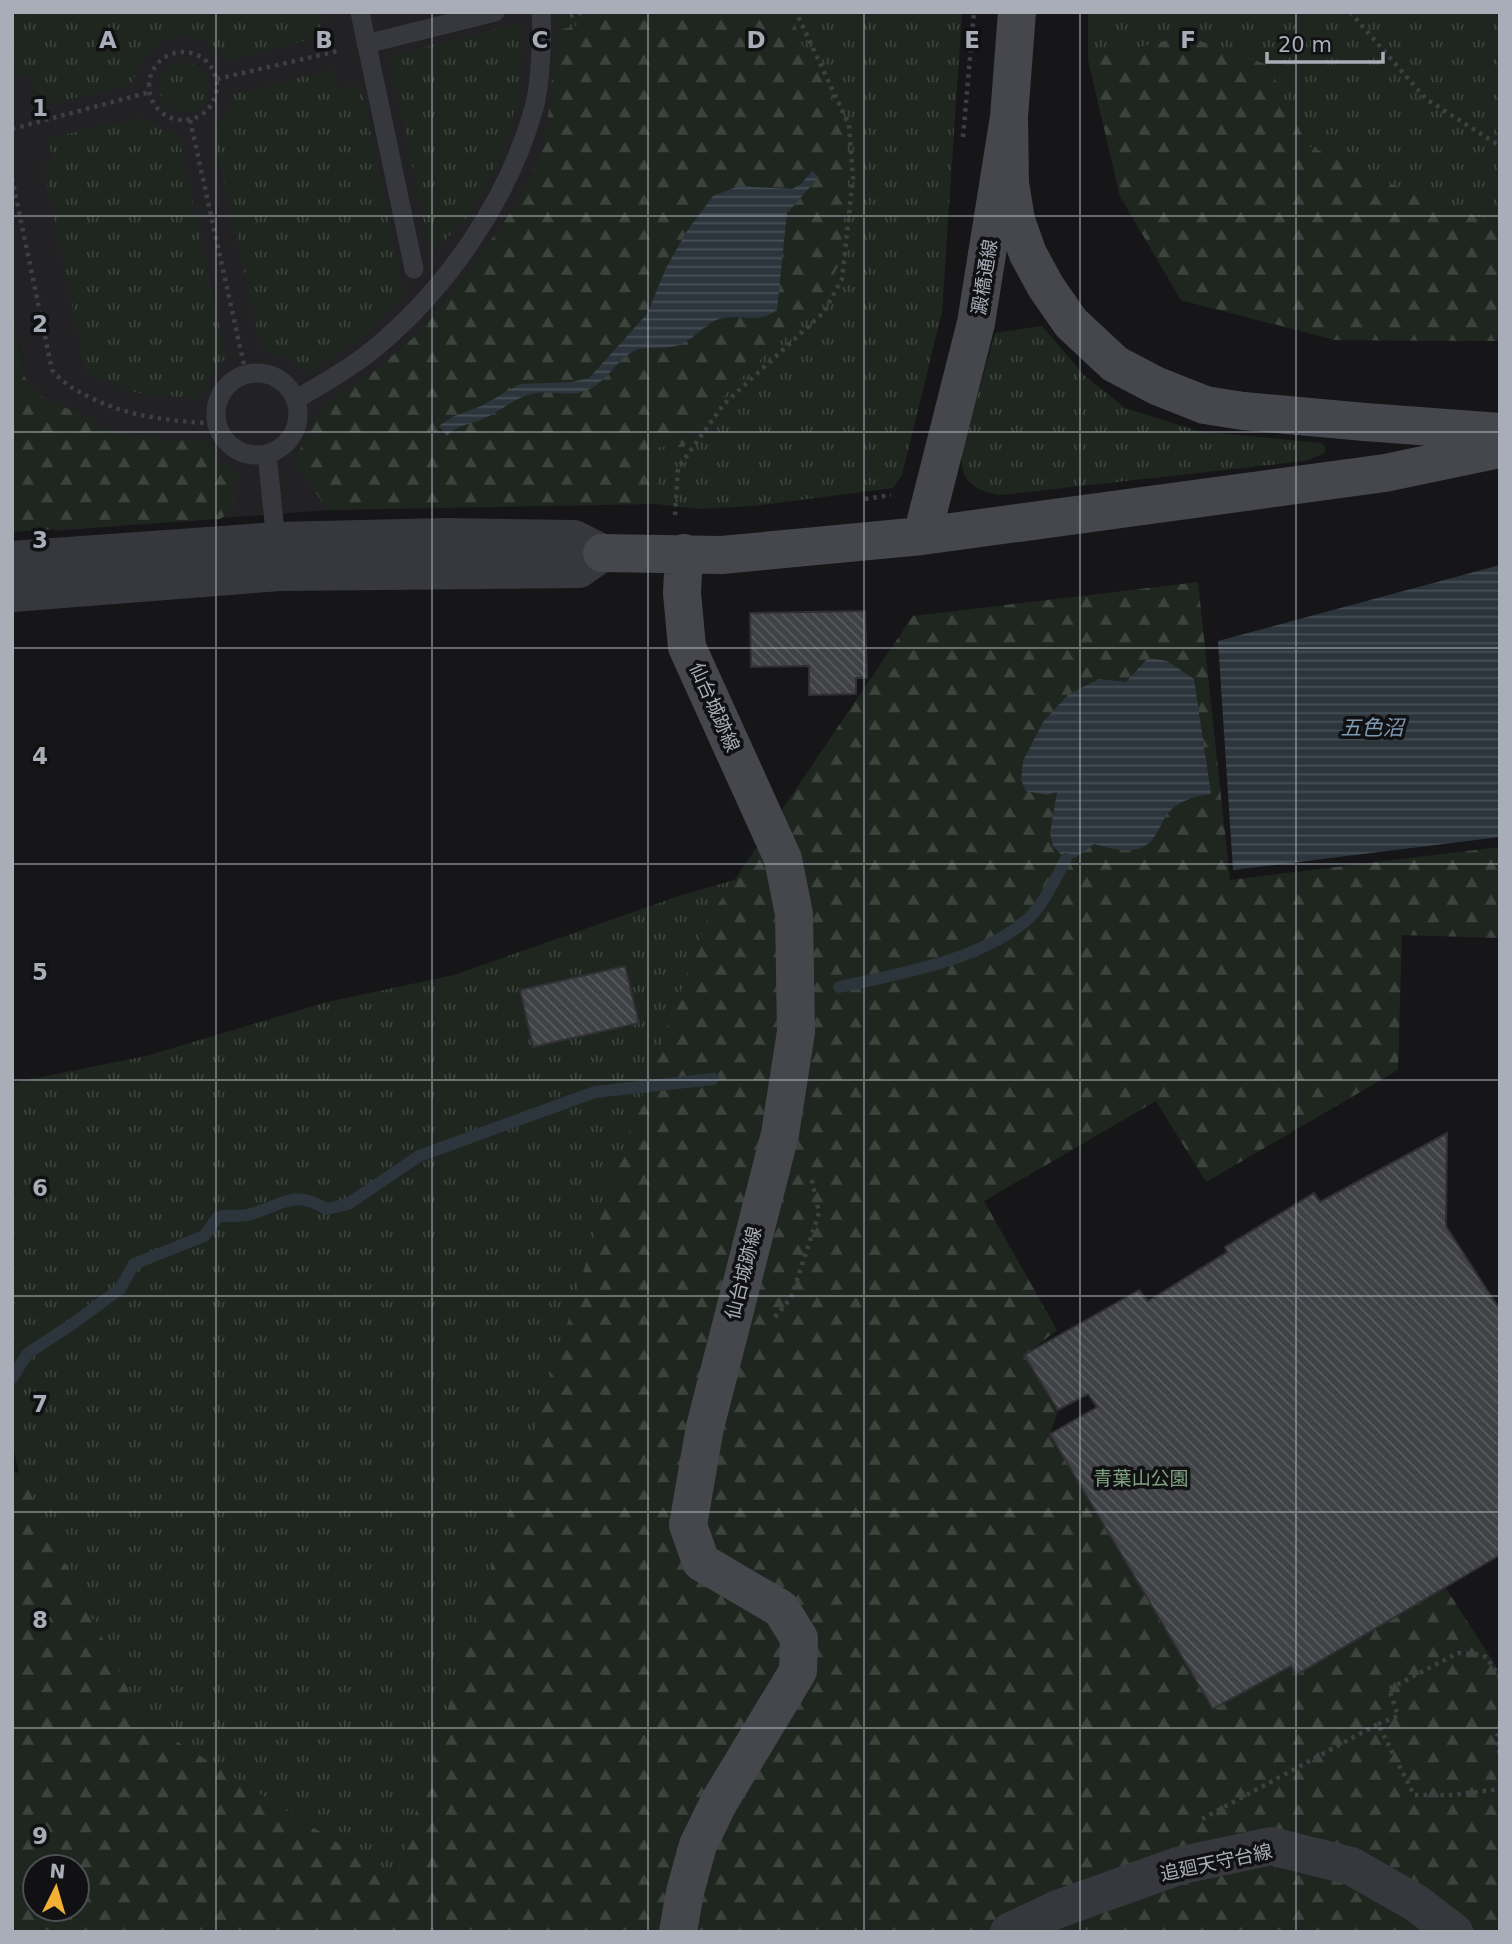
<svg xmlns="http://www.w3.org/2000/svg" width="1512" height="1944" font-family="'DejaVu Sans','Noto Sans JP',sans-serif">
	<defs>
		<pattern id="grass-tufts" width="24" height="20" patternUnits="userSpaceOnUse" patternTransform="scale(1.75)"><rect width="24" height="20" fill="#1e261f"/><path d="M3 7l-1-3M5 7V3M7 7l1-3M15 17l-1-3M17 17v-4M19 17l1-3" fill="none" stroke="#3c433d"/></pattern>
		<pattern id="forest-firs" width="22" height="20" patternUnits="userSpaceOnUse" patternTransform="scale(1.75)"><rect width="22" height="20" fill="#1e261f"/><path d="M5 1l3.5 6h-7zM16 11l3.5 6h-7z" fill="#3c433d"/></pattern>
		<pattern id="water-rules" width="6" height="5" patternUnits="userSpaceOnUse" patternTransform="scale(1.75)"><rect width="6" height="5" fill="#2c353c"/><path d="M0 2.5h6" fill="none" stroke="#485056"/></pattern>
		<pattern id="building-back-hatch" width="6" height="6" patternUnits="userSpaceOnUse" patternTransform="scale(1.75)"><rect width="6" height="6" fill="#404145"/><path d="M-1 5l2 2M0 0l6 6M5-1l2 2" fill="none" stroke="#595a5e"/></pattern>
	</defs>
	<rect width="100%" height="100%" fill="#161618"/>
	<path fill="#222225" d="M12,12H557V31L545,145L518,202L477,260L420,332L370,376L394,508L328,510L54,531L12,308Z"/>
	<path fill="url(#grass-tufts)" d="M12,12H320L324,36L228,60C191,18 149,33 132,84L39,106L30,74L19,75L12,46Z
		M557,12H962L942,312L902,475L893,488L754,506L698,509L656,504L370,376L420,332L477,260L518,202L545,145L557,31Z
		M1088,12H1500V341L1335,340L1181,300L1120,196L1088,59Z
		M524,22L518,97L502,155L468,216L431,255L389,56Z
		M159 87a25 25 0 1 1 50 0a25 25 0 1 1-50 0Z
		M333,69L336,88L361,85L404,297L373,328L336,355L305,374C292,360 281,354 262,351L212,129C225,119 231,111 233,94Z
		M143,117L164,130L178,133L226,358C213,370 205,381 201,399L137,393L86,373L43,164L52,160L49,138Z
		M1042,326L1084,375L1125,408L1198,431L1321,443L1325,447V453L1305,461L1000,495C973,491 959,480 962,452L995,333Z
		M762,872L514,1932H198L74,1689L12,1444V1083L146,1056L327,1002L454,975L679,896Z"/>
	<path fill="url(#forest-firs)" fill-rule="evenodd" d="M621,12H791L800,41L829,94L844,127L848,177L839,264L818,306L733,385L711,409L684,447H658L656,504L328,510L294,461L325,402L370,375L420,332L477,260L518,202L545,145L557,31Z
		M1186,36L1268,65L1307,145L1428,201L1500,223V341L1335,340L1181,300L1120,196L1088,59Z
		M12,308L25,378L41,396L114,431L159,439L207,442L219,462L237,472L234,509L220,519L12,532Z
		M1198,582L1230,880L1500,847V938L1402,935L1398,1070L1206,1182L1156,1101L984,1201L1057,1330L1025,1355L1058,1410L1050,1434L1213,1708L1291,1666L1445,1587L1500,1672V1932H12V1472L20,1473L143,1720L395,1879L612,1179L706,922L913,616ZM35,1867H77V1909H35Z"/>
	<path fill="url(#water-rules)" d="M812,171L819,177L787,213L777,310C756,326 740,311 716,320C703,326 694,339 681,344C666,351 645,345 634,351C616,360 606,384 585,391C570,397 553,391 537,393C516,396 503,410 485,418C469,426 461,422 447,436L439,426L452,417L481,406L520,384L572,382L589,378L647,314L666,268L687,231L713,196L739,186L792,189L801,184Z
		M1500,565V837L1233,870L1218,641Z
		M1148,658L1167,661L1194,679L1211,794C1195,796 1176,801 1166,816C1157,831 1154,847 1133,850C1121,852 1106,847 1094,844L1075,858L1066,859L1053,846L1050,833L1057,792L1047,795L1026,791L1021,780L1023,761L1043,722L1069,694L1099,679L1126,682Z"/>
	<g fill="none" stroke-linecap="round" stroke-linejoin="round">
		<path stroke="#2c353c" stroke-width="12" d="M839,987C899,974 983,960 1029,918C1045,902 1055,879 1066,859
			M12,1378L28,1353L71,1325L120,1289L134,1264L204,1236L218,1217C229,1214 241,1218 251,1214C285,1204 292,1189 327,1209L348,1204L419,1156L595,1092L713,1079"/>
	</g>
	<path fill="url(#building-back-hatch)" stroke="#303034" stroke-width="2" d="M865,611L867,678H856V694L809,695V666L751,667L750,613Z
		M625,966L639,1023L533,1047L520,990Z
		M1447,1133L1446,1226L1500,1310V1555L1296,1675L1291,1666L1213,1709L1050,1434L1097,1407L1088,1394L1058,1410L1024,1355L1139,1290L1148,1301L1227,1252L1225,1247L1314,1193L1320,1202Z"/>
	<g fill="none" stroke-linecap="round" stroke-linejoin="round">
		<path stroke="#3d3f44" stroke-width="4.5" stroke-dasharray="3.5 5" stroke-linecap="butt" d="M1350,12L1426,99L1500,146
			M570,16L584,12
			M149 86a34 34 0 1 1 68 0a34 34 0 1 1-68 0Z
			M217,79L338,51
			M190,120L246,374
			M12,129L150,92
			M963,137L974,12
			M12,178L52,370C64,384 75,390 91,398C135,419 170,420 217,424
			M865,499L891,495
			M675,515L678,468L724,404L824,312L842,279L853,178L849,125L796,12
			M775,1317L791,1298L819,1213L811,1176
			M1500,1577V1579
			M1378,1724L1398,1716L1389,1689L1458,1653L1476,1654L1486,1657L1500,1678
			M1500,1725L1497,1737L1500,1756
			M1202,1819L1378,1724L1414,1795H1452L1500,1789"/>
		<path stroke="#37383d" stroke-width="19" d="M360,12L414,269
			M366,44L495,12
			M216 414a41 41 0 1 1 82 0a41 41 0 1 1-82 0Z
			M295,400C322,384 351,368 375,348C448,288 509,198 534,108C540,87 543,34 541,12
			M267,454L276,541"/>
		<path stroke="#37383d" stroke-width="38" d="M12,560L276,541L445,537L574,539L602,553L579,569L280,572L12,593
			M1009,1932L1058,1909L1178,1866L1271,1846L1351,1866L1416,1903L1454,1932"/>
		<path stroke="#45474d" stroke-width="38" d="M1009,117L1010,183L1016,220L1028,254L1046,287L1071,323L1115,364L1157,386L1205,405L1243,411L1365,422L1500,432
			M922,536L976,323L1009,117L1017,12
			M602,553L722,555L922,536L1385,473L1500,449
			M678,1932L685,1892L698,1845L719,1802L798,1671L799,1638L781,1609L701,1562L688,1525L705,1427L780,1134L796,1032L794,914L783,859L687,647L682,593L684,553"/>
	</g>
	<path fill="none" stroke="#a8adb8" stroke-width="2" stroke-opacity="0.55" d="M216,12V1932M432,12V1932M648,12V1932M864,12V1932M1080,12V1932M1296,12V1932M12,216H1500M12,432H1500M12,648H1500M12,864H1500M12,1080H1500M12,1296H1500M12,1512H1500M12,1728H1500"/>
	<g text-anchor="middle" stroke-width="7" stroke-linejoin="round" paint-order="stroke">
		<g font-size="19" fill="#a8adb8" stroke="#111113">
			<text transform="translate(984 277) rotate(-81)" y="7">澱橋通線</text>
			<text transform="translate(715 707) rotate(66)" y="7">仙台城跡線</text>
			<text transform="translate(743 1273) rotate(-76)" y="7">仙台城跡線</text>
			<text transform="translate(1216 1862) rotate(-12)" y="7">追廻天守台線</text>
		</g>
		<g font-size="19" fill="#7fa381" stroke="#111113">
			<text x="1141" y="1485">青葉山公園</text>
		</g>
		<g font-size="21" font-style="italic" fill="#7f9bb3" stroke="#111113">
			<text x="1372" y="735">五色沼</text>
		</g>
	</g>
	<g font-size="23" text-anchor="middle" font-weight="bold" fill="#a8adb8" stroke="#111113" stroke-width="7" stroke-linejoin="round" paint-order="stroke">
		<text x="108" y="48">A</text>
		<text x="324" y="48">B</text>
		<text x="540" y="48">C</text>
		<text x="756" y="48">D</text>
		<text x="972" y="48">E</text>
		<text x="1188" y="48">F</text>
		<text x="40" y="116">1</text>
		<text x="40" y="332">2</text>
		<text x="40" y="548">3</text>
		<text x="40" y="764">4</text>
		<text x="40" y="980">5</text>
		<text x="40" y="1196">6</text>
		<text x="40" y="1412">7</text>
		<text x="40" y="1628">8</text>
		<text x="40" y="1844">9</text>
	</g>
	<rect width="1512" height="1944" fill="none" stroke="#a8adb8" stroke-width="28"/>
	<g transform="translate(56 1888) rotate(5)"><circle r="33" fill="#111113" stroke="#4d4f55" stroke-width="2"/>
	<path d="M0-5L12 26L0 18L-12 26Z" fill="#f2b134"/>
	<text y="-10" font-size="19" font-weight="bold" text-anchor="middle" fill="#a8adb8">N</text>
	</g>
	<path d="M1267 52v10h116v-10" fill="none" stroke="#a8adb8" stroke-width="3.5"/>
	<text x="1278" y="52" font-size="21" fill="#a8adb8" stroke="#111113" stroke-width="5" paint-order="stroke">20 m</text>
</svg>
